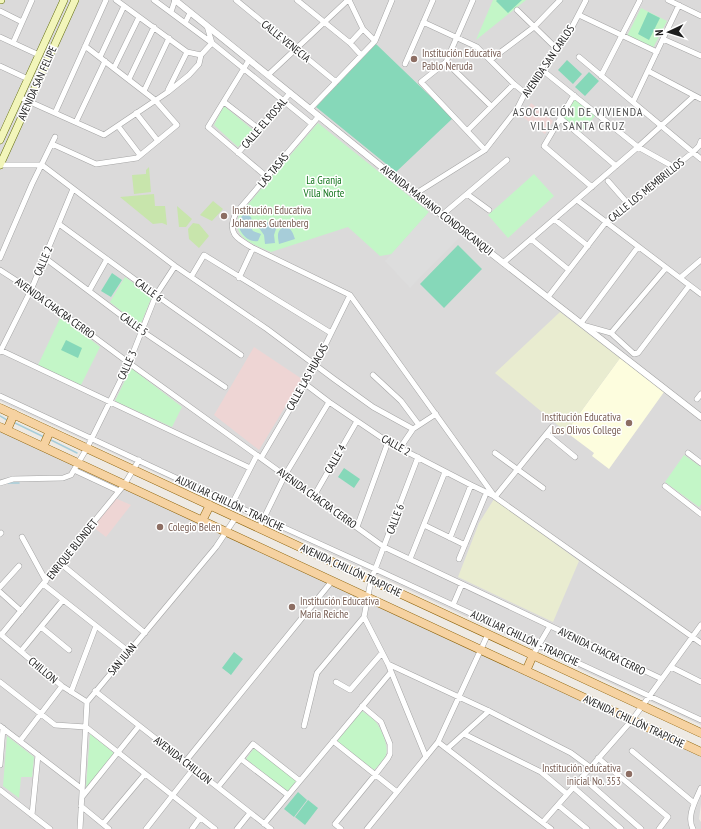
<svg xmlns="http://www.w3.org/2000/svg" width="701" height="829" font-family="'PT Sans Narrow',sans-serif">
	<rect width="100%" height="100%" fill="#eeeae4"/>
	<path fill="#dbdada" d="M0,0H701V725L0,401Z
		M0,427L701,750V804L699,819L701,822V829H0Z"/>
	<path fill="#eed5d4" d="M531,103L553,121L545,134L523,117Z
		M254,347L302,379L259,450L214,415Z
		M115,498L131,505L106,537L93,527Z"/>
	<path fill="#fdfdde" d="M620,358L664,392L609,469L592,456L594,453L566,432Z"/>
	<path fill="#e9ecd0" d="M560,312L620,358L566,432L495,373Z
		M494,499L579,561L553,622L458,577L479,523Z"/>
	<path fill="#c8e5ac" d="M149,167L151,192L134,194L132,175L146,174V170Z
		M154,194L155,206H165L167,225L162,223L153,224L120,197Z
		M213,201L223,209L212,221L200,215Z
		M177,206L192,219L186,227H179Z
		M193,223L199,224L209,236L199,248L189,239L188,229Z"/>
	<path fill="#c3f6c7" d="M493,0H526L476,40Z
		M641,8L667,21L653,48L627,36Z
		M575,98L596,115L580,133L563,119Z
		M224,106L253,130L238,147L214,125Z
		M318,123L429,212L392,254L380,256L348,227L271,252C253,244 231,238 239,215Z
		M534,174L554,196L508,238L488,215Z
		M125,277L152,296L140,326L110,302Z
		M61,316L100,347L81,385L38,365Z
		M131,368L182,407L172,427L115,401Z
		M684,455L701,467V504L699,507L665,482Z
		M362,711C366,714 371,717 374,720C381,727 389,746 386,755C383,761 378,766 374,770L337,741Z
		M90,734L114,753L86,788Z
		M7,736L34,757L32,777H21L19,798L3,786Z
		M255,747L297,781L288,792L246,759Z"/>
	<path fill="#86d8b9" d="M497,0H522L508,13L496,1Z
		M648,12L660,18L649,40L638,34Z
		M376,44L453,118L396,172L316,107Z
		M567,60L582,74L573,84L558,70Z
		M589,72L599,81L585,96L575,87Z
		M458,245L482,269L444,308L420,284Z
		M112,273L122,280L111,297L101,291Z
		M66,340L82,348L78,358L61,350Z
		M344,468L360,479L354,488L338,477Z
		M234,652L243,659L231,675L222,668Z
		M298,792L307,800L294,817L284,809Z
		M308,800L318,808L305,825L295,817Z"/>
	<path fill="#ddd" d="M429,212L461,236L410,288L385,261Z"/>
	<path fill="#a7cdd9" d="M246,214L251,217L252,221L249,225L253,231L261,234L258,241C243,244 230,219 246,214Z
		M266,222L273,223L277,226L274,235L275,243L265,244L264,235L259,228L261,224Z
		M283,227C291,226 293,233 295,239L279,244C278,237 276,232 283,227Z"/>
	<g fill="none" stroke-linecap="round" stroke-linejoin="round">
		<path stroke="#a7cdd9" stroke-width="1.5" d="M0,416L7,420
			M13,422L44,437
			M49,439L77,453
			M8,483H19"/>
		<g stroke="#a4a4a4" stroke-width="6">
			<path id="minor" d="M116,0L187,52L201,55L212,43L207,26
				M154,0L212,43L312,124
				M236,0L336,82
				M297,0L350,43L361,55
				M349,0L363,29L375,41
				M473,0L446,62L421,82L485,150
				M668,0L701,16
				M517,10L556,48
				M0,11L22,22
				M171,12L175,0
				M579,15L657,52
				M423,22L477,47L514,84L525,93
				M185,23L190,13
				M0,37L39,55
				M663,39L701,56
				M13,43L32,0
				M350,43L363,29
				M100,57L124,6
				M579,57L701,159
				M249,60L208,127L267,177
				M490,60L534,27L560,0
				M446,62L491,106
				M405,64L433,0
				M0,66L28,79
				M114,68L139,17
				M541,69L638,147L674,167
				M648,71L701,99
				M268,75L348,0
				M601,76L640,0
				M129,79L154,27
				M168,90L187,52
				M144,91L169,38
				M574,95L544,146L592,187
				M19,97L104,135L168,92L189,75L199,64L201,55
				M224,102L259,129
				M633,102L679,5
				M310,109L375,41L392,0
				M55,113L106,0
				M136,113L158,141
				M319,116L236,213C226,233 237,239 253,248L350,295L495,497L701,643
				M560,118L616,166
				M76,122L105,61
				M118,126L140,155
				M467,131L514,84
				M52,144L96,164L137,158L177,125L155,100L85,46
				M238,153L290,93
				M0,165H42L175,266L267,329L334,379L373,407L413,429
				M608,181L629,205
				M415,194L485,150L517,109L525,93L541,69L571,29L586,0
				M467,194L489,210
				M577,200L701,294
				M442,215L507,160
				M554,219L588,246
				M59,224L156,295L241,355
				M531,239L569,270
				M0,258L32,184L55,137
				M45,258L142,331L225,387
				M503,263L638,147L694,96
				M0,270L31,290L129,363L384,547L662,679
				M191,277L204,255L331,333
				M239,278L253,248
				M680,278L701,260
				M89,291L107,259
				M548,297L606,222L692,153L699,146L701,141
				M581,323L638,247
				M586,326L611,333L666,268
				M611,333L634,354L638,353L689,286
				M0,350L250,468
				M0,352L31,290L73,189
				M373,375L401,401L419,425
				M304,383L329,402L388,442L471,485L494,496
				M0,396L232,504L375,569L701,720
				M697,399L701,394
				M547,434L575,457
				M400,448L413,429L436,414
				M495,453L543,488
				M688,453L701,463
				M261,458L315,366L350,295
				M74,470L119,491
				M0,483L13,479L63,478L71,475L87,448L129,363L156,295L175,266
				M665,486L701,514
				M314,496L357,421
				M495,497L552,427
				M232,504L257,455
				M424,525L465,545
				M357,527L388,442
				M259,528L285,475L329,402
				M0,534L1,533
				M22,537L46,581
				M450,538L471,485
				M410,559L445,472
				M459,559L485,496
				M60,563L145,633
				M43,584L128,651
				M0,587L19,566
				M0,592L21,611
				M453,605L462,584
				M364,617L388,664L426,757
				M41,627L69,650
				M0,634L62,686L87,702
				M1,635L124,485L139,460
				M21,651L63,600
				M533,655L550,626
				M388,664L489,711L571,753L590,767
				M671,667L701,682
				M0,682L55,725L86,727L215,829
				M336,682L350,690L382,653
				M95,691L271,829
				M71,692L96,626
				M0,726L82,789
				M304,726L317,673L364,617L371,580L418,457
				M464,734L541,772L567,794
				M20,741L62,686
				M333,741L397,792
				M438,742L551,829
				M448,748L489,711
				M632,751L694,803
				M598,758L668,817L659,829
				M241,759L288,795
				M185,762L332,581
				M0,765L3,728
				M582,777L641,829
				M218,787L253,744L300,781
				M573,787L621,829
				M0,790L50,829
				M82,797L139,726
				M558,805L587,829
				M81,806L109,829
				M32,815L38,755
				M543,822L632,720L701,625
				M103,824L145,774
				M264,824L391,672
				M80,829L87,702L216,547L236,517
				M146,829L194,768
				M192,829L200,818
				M237,829L250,813
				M341,829L335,824L375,775L388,758L390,754V744L381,722L362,706
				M367,829L438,742L488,634
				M693,829C686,816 696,800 701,788"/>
		</g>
		<g stroke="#a4a4a4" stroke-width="7">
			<path id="tertiary" d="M175,0L415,194L701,417"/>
		</g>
		<g stroke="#616d0b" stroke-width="8">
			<path id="secondary" d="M0,0H1
				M0,140L64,0
				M0,165L75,0"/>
		</g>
		<g stroke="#8d6309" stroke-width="9">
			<path id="primary" d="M0,408L701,733
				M0,427L701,752
				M7,430L14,414
				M43,447L50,431
				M202,521L210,505
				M526,671L533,655"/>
		</g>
		<use href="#minor" stroke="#fff" stroke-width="5"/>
		<use href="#tertiary" stroke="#fff" stroke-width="6"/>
		<use href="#secondary" stroke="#f2f5ba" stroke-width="7"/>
		<use href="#primary" stroke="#f6d2a1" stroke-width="8"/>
	</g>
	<g fill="#8d6e63" stroke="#fff" stroke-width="1.5">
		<circle cx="414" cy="59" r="4"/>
		<circle cx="224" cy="216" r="4"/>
		<circle cx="629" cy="423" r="4"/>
		<circle cx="160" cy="527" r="4"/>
		<circle cx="292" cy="607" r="4"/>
		<circle cx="629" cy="774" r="4"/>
	</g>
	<g text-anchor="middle" stroke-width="3" stroke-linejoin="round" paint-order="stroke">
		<g font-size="11" fill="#1d1d1d" stroke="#fff">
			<text transform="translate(286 41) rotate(39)" y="4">CALLE VENECIA</text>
			<text transform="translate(548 61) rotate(-56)" y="4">AVENIDA SAN CARLOS</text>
			<text transform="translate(37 83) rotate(-66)" y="4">AVENIDA SAN FELIPE</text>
			<text transform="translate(264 123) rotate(-49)" y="4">CALLE EL ROSAL</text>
			<text transform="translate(273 170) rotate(-50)" y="4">LAS TASAS</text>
			<text transform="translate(646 190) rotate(-39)" y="4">CALLE LOS MEMBRILLOS</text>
			<text transform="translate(437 210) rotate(38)" y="4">AVENIDA MARIANO CONDORCANQUI</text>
			<text transform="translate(43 261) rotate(-67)" y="4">CALLE 2</text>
			<text transform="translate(149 290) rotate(36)" y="4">CALLE 6</text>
			<text transform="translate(55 308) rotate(36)" y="4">AVENIDA CHACRA CERRO</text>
			<text transform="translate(134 324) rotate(36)" y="4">CALLE 5</text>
			<text transform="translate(127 365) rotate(-66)" y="4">CALLE 3</text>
			<text transform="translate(307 377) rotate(-61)" y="4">CALLE LAS HUACAS</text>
			<text transform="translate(396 445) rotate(29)" y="4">CALLE 2</text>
			<text transform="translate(335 459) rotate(-60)" y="4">CALLE 4</text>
			<text transform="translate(317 498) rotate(36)" y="4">AVENIDA CHACRA CERRO</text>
			<text transform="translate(230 503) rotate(25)" y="4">AUXILIAR CHILLÓN - TRAPICHE</text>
			<text transform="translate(395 519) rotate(-69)" y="4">CALLE 6</text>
			<text transform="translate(72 549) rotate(-51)" y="4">ENRIQUE BLONDET</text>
			<text transform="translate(351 570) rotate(25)" y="4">AVENIDA CHILLÓN TRAPICHE</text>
			<text transform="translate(525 638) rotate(25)" y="4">AUXILIAR CHILLÓN - TRAPICHE</text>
			<text transform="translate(602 651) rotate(26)" y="4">AVENIDA CHACRA CERRO</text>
			<text transform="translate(122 659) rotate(-50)" y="4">SAN JUAN</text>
			<text transform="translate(43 670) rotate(40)" y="4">CHILLON</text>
			<text transform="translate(634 721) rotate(25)" y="4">AVENIDA CHILLÓN TRAPICHE</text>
			<text transform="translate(183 760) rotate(38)" y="4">AVENIDA CHILLON</text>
		</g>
		<g font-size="11" fill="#785e54" stroke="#fff" text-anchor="start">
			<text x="422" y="57">Institución Educativa<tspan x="422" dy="13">Pablo Neruda</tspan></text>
			<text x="232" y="214">Institución Educativa<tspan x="232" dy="13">Johannes Gutenberg</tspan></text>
			<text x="621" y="421" text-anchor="end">Institución Educativa<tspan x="621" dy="13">Los Olivos College</tspan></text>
			<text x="168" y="531">Colegio Belen</text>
			<text x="300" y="605">Institución Educativa<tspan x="300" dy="13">Maria Reiche</tspan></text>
			<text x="621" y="772" text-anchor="end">Institución educativa<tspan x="621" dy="13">inicial No. 353</tspan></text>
		</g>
		<g font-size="11" fill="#12741b" stroke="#fff">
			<text x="324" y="184">La Granja<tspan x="324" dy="13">Villa Norte</tspan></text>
		</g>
		<g font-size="12" letter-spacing="1" fill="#505050" stroke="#fff">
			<text x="578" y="116">ASOCIACIÓN DE VIVIENDA<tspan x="578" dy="14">VILLA SANTA CRUZ</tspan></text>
		</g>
	</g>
	<g transform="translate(669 32) rotate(266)" stroke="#ffffff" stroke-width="3" paint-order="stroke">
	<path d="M0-3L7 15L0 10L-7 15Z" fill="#1d1d1d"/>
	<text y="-6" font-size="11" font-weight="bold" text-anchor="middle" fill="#1d1d1d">N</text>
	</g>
</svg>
